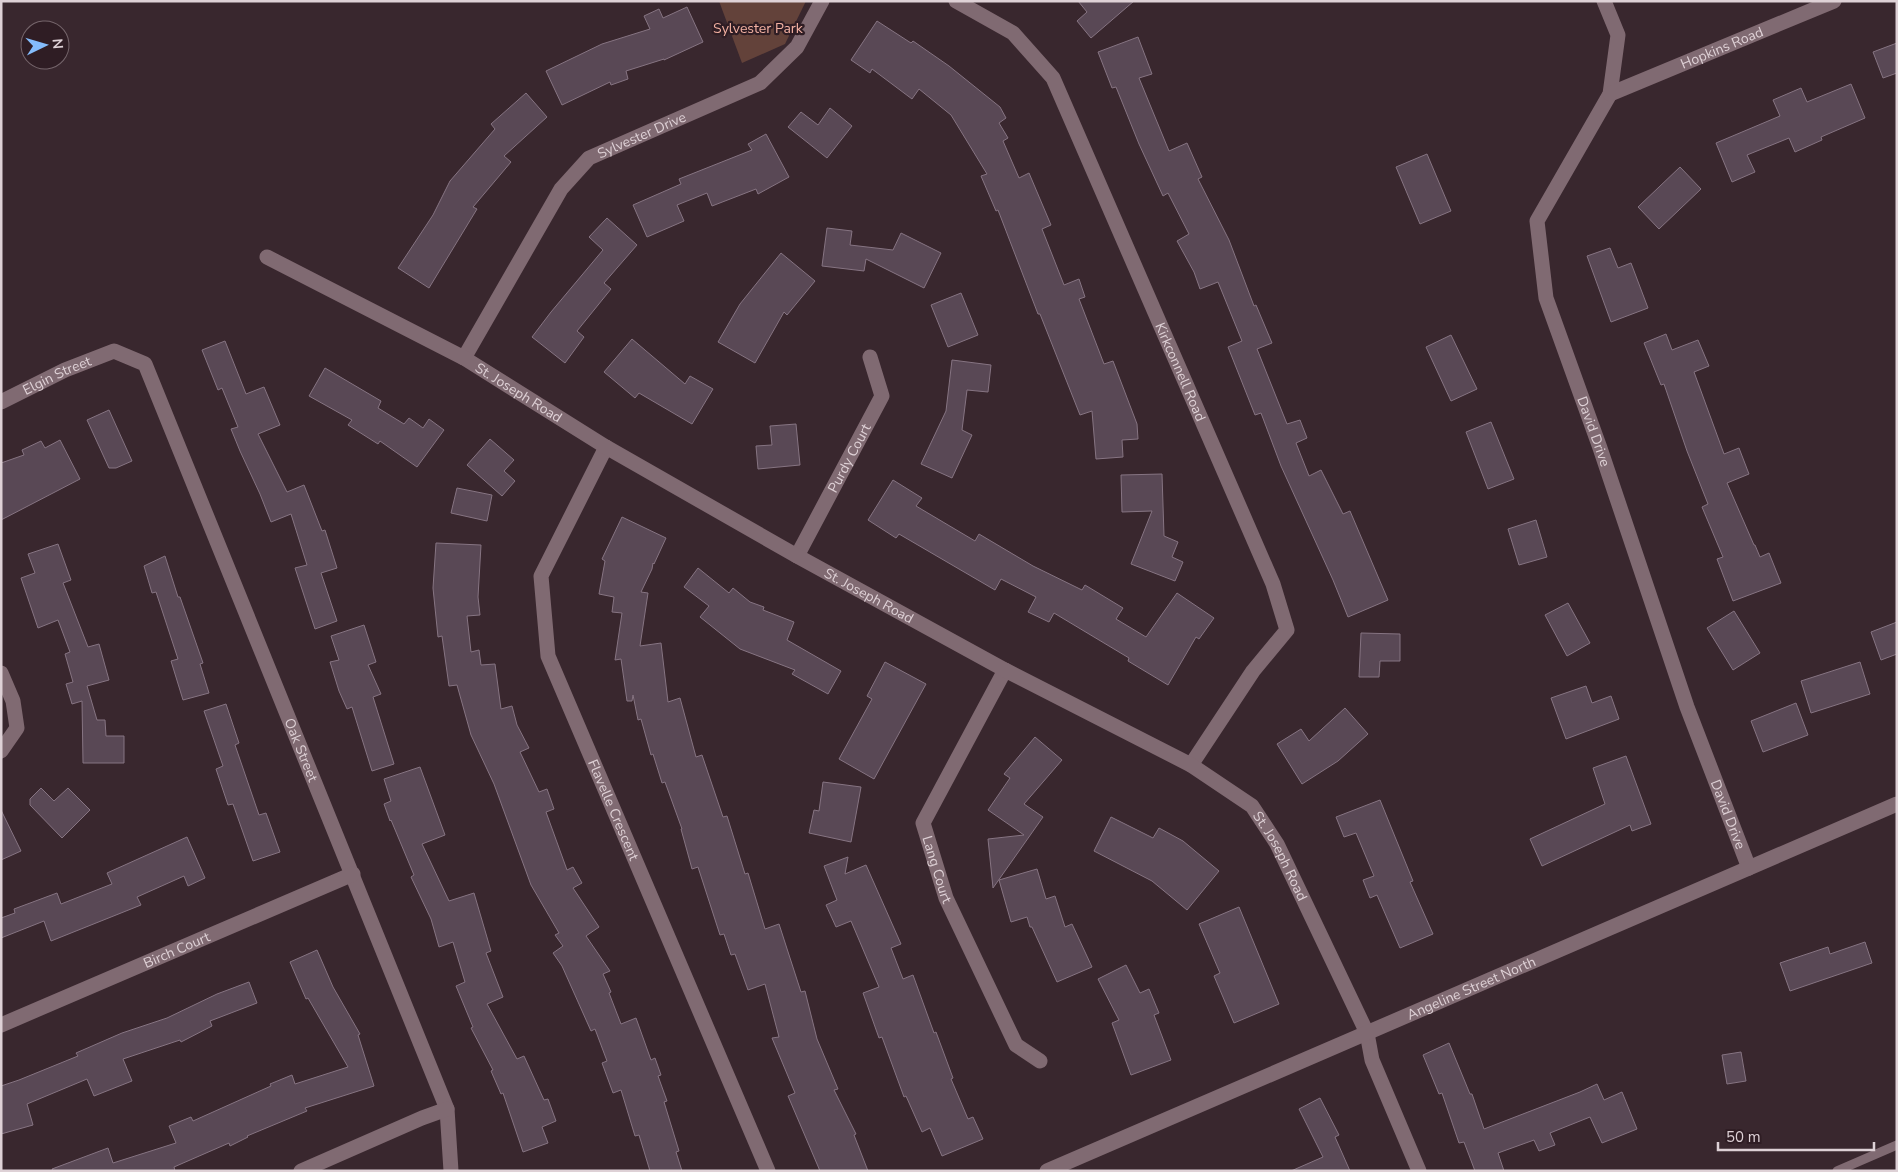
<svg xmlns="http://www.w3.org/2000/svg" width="1898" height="1172" font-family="'Nunito Sans',sans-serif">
	<rect width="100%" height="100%" fill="#39272e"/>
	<path fill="#63423a" d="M719,1H806L785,44L742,63Z"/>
	<path fill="#594855" stroke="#867482" d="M1078,1H1134L1091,38L1077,21L1087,12Z
		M687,7L703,42L664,60V59L626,71L628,79L611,85L610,82L562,105L546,71L602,44L650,29L644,16L659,9L663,18Z
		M877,21L911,43L913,41L949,66L1000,107L1006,118L999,123L1008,138L1003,141L1019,178L1029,173L1051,225L1042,229L1064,285L1079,279L1085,297L1079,299L1104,364L1113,361L1137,424L1138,439L1122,440L1123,457L1096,459L1092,411L1080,415L1040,314H1038L998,210L996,211L981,176L987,174L951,115L919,89L912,99L872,69L870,73L851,60Z
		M1138,37L1152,74L1139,78L1169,151L1187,143L1202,177L1198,179L1229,240L1254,306L1256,305L1272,343L1257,349L1287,424L1300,420L1307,438L1296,443L1309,476L1321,470L1343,514L1350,511L1388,600L1348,617L1333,580L1281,466L1261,413L1255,415L1228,347L1242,341L1218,282L1200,289L1194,272L1177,241L1189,234L1168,193L1163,196L1139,144L1116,87L1112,88L1098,52Z
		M1897,43V73L1883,78L1873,52Z
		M1851,84L1865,118L1821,137L1822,140L1795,152L1789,138L1747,155L1755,172L1732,182L1716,143L1780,116L1773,100L1801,88L1807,102Z
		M526,93L547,117L504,156L511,162L473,207L477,209L429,288L398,268L433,215L450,181L495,129L491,124Z
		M830,108L852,126L827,158L788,127L801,112L818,125Z
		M766,134L789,177L758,194L756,189L712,206L707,193L677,205L684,221L647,237L633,205L681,184L679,179L752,150L748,144Z
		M1427,154L1451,211L1420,224L1396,167Z
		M1680,167L1701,189L1659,229L1638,207Z
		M607,218L637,245L604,283L611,289L577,331L584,337L565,363L532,337L551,312L603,250L589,237Z
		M827,228L852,231L850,245L893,250L901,233L941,253L924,288L866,259L864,271L822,266Z
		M1610,248L1618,268L1631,263L1648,308L1611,322L1587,256Z
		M781,253L815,281L787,315L784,312L755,363L718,342L740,304Z
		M961,293L978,335L948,347L931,305Z
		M1666,334L1672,350L1698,340L1709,366L1694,372L1724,454L1739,448L1749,474L1727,483L1754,545H1755L1760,557L1769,553L1781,583L1733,601L1717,559L1723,557L1702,507L1708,504L1687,451L1664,384L1661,385L1644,343Z
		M1451,335L1477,389L1451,401L1426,347Z
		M632,339L685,384L690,376L713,389L692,424L639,393L635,398L604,372Z
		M225,341L246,394L264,387L280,425L258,434L287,492L304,485L322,531L325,530L337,568L321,573L337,621L315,629L295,568L307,565L291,514L271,522L260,494L240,451L231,429L238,427L222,388L218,390L202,350Z
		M952,360L991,365L988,392L967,390L962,430L972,435L952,478L921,464L946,411Z
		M325,368L381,401L378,408L404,424L409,418L423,428L429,419L444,430L417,467L380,441L378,444L348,425L352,420L309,396Z
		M109,410L132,461L116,468H109L87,420Z
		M1491,422L1514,479L1488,489L1466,432Z
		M796,424L800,465L758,469L756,446L772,445L770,426Z
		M490,439L514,460L504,471L515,481L502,496L467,465Z
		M60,440L80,479L1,520V463L24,455L22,450L41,441L45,448Z
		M1162,474L1164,536L1178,542L1172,557L1183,562L1175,581L1131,564L1152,511L1122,512L1121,475Z
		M893,480L922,498L916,506L975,541L979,534L1033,566L1082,590L1085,585L1123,608L1116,619L1146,637L1177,593L1214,618L1199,639L1196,637L1168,685L1128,661L1129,658L1054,613L1049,622L1028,612L1036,597L1001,579L995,590L899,534L896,538L868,520Z
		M457,488L492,495L487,521L451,513Z
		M622,517L666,538L654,564L653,563L652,569L641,592L648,593L640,646L661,643L668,702L680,698L696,757L702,755L723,817L727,816L745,874L748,873L765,929L779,924L801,992L805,991L817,1039L838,1089L834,1090L856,1134L854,1135L868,1171H820L788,1096L795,1093L772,1038L779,1037L765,984L748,990L735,954L731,955L724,934L720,935L698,867L692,869L681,829H682L665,782L662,783L653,754L651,755L641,719L638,720L633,695L632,701H627L621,659L615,660L622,613L612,612L614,597L599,594L605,561L602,559Z
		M1536,520L1547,557L1519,565L1508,529Z
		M436,543L481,545L478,597L480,615L467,616L471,652L479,650L481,665L495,664L501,709L512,706L517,725L529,748L520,752L539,792L547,789L554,809L546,812L567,870L573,867L582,883L573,888L599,927L586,936L610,971L603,974L611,992L609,993L621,1024L636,1018L651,1060L655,1058L661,1075L658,1076L667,1101L664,1102L679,1151L676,1152L682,1171H650L639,1135L635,1136L621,1090L613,1093L602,1063L607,1061L595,1029L591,1031L562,966L553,953L563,946L555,935L559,933L531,885L494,784L471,735L457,685L449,686L442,636L438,637L433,588Z
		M58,544L71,580L63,583L88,647L99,644L109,680L87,686L97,720H105L106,736H124V763H83L82,701L72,704L66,684L73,682L65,654L70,652L58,620L38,628L21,578L35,573L28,554Z
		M165,556L178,597H180L203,663L200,664L209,693L183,700L171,661L178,659L156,592L152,593L144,566Z
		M698,568L729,593L733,588L750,602L764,607L763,610L794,622L787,640L841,671L828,694L792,674L795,670L740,649L700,617L709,606L684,587Z
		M1568,603L1590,643L1567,656L1545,615Z
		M1734,611L1760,653L1733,670L1707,628Z
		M1897,622V654L1881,660L1871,632Z
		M364,625L376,662L368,665L381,694L373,697L394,764L372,771L352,707L347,709L339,691L330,662L339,660L331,636Z
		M1361,633L1400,634V661H1380L1379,677H1359Z
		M885,662L926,684L874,779L839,759L872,699L867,696Z
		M1860,662L1870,694L1811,713L1801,681Z
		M1586,686L1592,703L1611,696L1619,719L1566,739L1551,698Z
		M1796,703L1808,735L1763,752L1751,721Z
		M226,704L239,743L235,745L259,815L266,813L280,852L253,861L233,804L228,805L216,769L223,766L204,711Z
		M1345,708L1368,734L1338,761L1302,784L1277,744L1301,729L1309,741Z
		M1035,737L1062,760L1024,804L1043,817L993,888L988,839L1024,835L988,810L1010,778L1004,774Z
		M1626,756L1651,824L1632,831L1630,825L1542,866L1530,839L1605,804L1593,768Z
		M420,767L445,835L422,844L449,901L474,893L491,951L486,953L503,997L487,1004L517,1059L524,1056L544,1100L548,1099L556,1121L542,1127L548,1143L523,1152L503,1093L501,1094L491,1071L493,1070L471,1028L473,1027L456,986L465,982L453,942L439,947L431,919L411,877L414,875L391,820L390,821L384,804L391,801L384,779Z
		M823,782L861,787L851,842L809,833L814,810L819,811Z
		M41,788L54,801L68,788L90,810L62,838L30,805V799Z
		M1380,800L1413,881L1410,882L1433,934L1400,948L1377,895L1370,898L1363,880L1374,876L1356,833L1344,837L1336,817Z
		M1,810L21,851L1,860Z
		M1111,817L1153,838L1159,828L1183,841L1219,871L1187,910L1152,881L1094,851Z
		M187,837L205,878L188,886L184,876L137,897L141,905L51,941L44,921L1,938V918L15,913L14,909L57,893L61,904L112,884L107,873Z
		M848,857L845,874L866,865L901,944L891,948L903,979L913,975L934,1033L936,1032L953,1078L951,1079L968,1119L973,1117L983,1139L942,1156L930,1128L922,1132L906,1096L904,1097L882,1037L879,1038L863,993L879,987L851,921L836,927L826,905L837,900L824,866Z
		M1037,869L1046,899L1055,896L1065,927L1072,924L1092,967L1057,982L1032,927H1030L1027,917L1011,922L999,880Z
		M1239,907L1279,1004L1234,1023L1214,976L1220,973L1199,924Z
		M1865,942L1872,963L1790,991L1780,963L1828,947L1830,954Z
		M317,950L333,987L360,1034L358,1035L374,1086L305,1108L307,1111L247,1136L248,1137L230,1146L229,1143L174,1167L175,1171H53L52,1169L108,1148L113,1163L176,1143L169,1126L191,1117L193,1121L271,1086L270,1084L292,1075L295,1084L348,1067L308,998L306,999L290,962Z
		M1126,965L1140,993L1149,989L1159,1013L1154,1015L1171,1060L1131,1075L1112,1023L1119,1020L1098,979Z
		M249,982L257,1003L210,1021L212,1026L181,1042L180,1040L123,1059L132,1081L94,1096L87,1079L27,1104L33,1125L1,1134V1086L19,1080L78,1056L76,1053L122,1033L167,1018L217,994Z
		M1449,1043L1470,1094H1472L1484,1129L1580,1092L1597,1084L1604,1100L1622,1092L1637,1129L1602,1143L1590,1117L1550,1133L1555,1145L1539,1151L1534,1140L1498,1153L1504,1171H1475L1464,1142L1459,1143L1442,1093L1439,1094L1423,1055Z
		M1741,1052L1746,1081L1727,1084L1722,1055Z
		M1320,1098L1339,1135L1335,1137L1350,1171H1291L1323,1157L1299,1109Z"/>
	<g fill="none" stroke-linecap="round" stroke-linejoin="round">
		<path stroke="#806a72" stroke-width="9" d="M1837,1171L1897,1145"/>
		<g stroke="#806a72" stroke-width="15">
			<path id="s1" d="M956,1L1013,33L1053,78L1273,584L1287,630L1253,671L1191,765"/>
			<path id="s2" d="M1604,1L1618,35L1610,94L1537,221L1546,298L1600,448L1687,707L1749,868"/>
			<path id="s3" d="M1610,94L1834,1"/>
			<path id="s4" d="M464,358L561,189L589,158L760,83L797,47L822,1"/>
			<path id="s5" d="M1,402L65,370L114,351L145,364L447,1109L451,1171"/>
			<path id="s6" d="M606,447L541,576L548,656L768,1171"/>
			<path id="s7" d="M797,556L882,396L870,357"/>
			<path id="s8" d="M1005,670L923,823L946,898L1016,1045L1040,1061"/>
			<path d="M1,673L13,701L17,728L1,751"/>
			<path id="s9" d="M1,1025L353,874"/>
			<path d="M301,1171L422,1118L447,1109"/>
		</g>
		<g stroke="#806a72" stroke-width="15">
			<path id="s10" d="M267,257L464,358L606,447L797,556L1005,670L1191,765L1252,806L1277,844L1367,1033L1372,1060L1419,1171"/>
			<path id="s11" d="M1047,1171L1897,804"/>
		</g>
	</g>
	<g text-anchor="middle" stroke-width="4.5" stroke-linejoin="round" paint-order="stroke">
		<g font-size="14" fill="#f3b1a2" stroke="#2f1d24">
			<text x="758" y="33">Sylvester Park</text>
		</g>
		<g font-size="14" fill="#ded1d6" stroke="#2f1d24">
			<text dy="5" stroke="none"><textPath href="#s3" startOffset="121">Hopkins Road</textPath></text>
			<text dy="5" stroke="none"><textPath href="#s4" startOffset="294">Sylvester Drive</textPath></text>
			<text dy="5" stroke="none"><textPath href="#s1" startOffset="446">Kirkconnell Road</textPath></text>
			<text dy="5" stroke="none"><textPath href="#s5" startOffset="62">Elgin Street</textPath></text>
			<text dy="5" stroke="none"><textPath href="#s10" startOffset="286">St. Joseph Road</textPath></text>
			<text dy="5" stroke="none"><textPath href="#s2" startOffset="462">David Drive</textPath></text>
			<text dy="5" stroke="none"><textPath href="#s7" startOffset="111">Purdy Court</textPath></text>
			<text dy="5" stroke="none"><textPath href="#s10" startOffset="691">St. Joseph Road</textPath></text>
			<text dy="5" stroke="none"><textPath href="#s5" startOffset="574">Oak Street</textPath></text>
			<text dy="5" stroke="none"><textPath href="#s6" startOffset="392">Flavelle Crescent</textPath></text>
			<text dy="5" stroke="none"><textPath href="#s2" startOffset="868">David Drive</textPath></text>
			<text dy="5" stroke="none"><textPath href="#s10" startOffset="1186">St. Joseph Road</textPath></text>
			<text dy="5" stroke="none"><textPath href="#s8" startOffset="222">Lang Court</textPath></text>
			<text dy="5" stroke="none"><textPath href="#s9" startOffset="191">Birch Court</textPath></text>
			<text dy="5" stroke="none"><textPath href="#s11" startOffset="462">Angeline Street North</textPath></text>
		</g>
	</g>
	<rect width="1898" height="1172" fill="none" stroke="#ded1d6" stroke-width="5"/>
	<g transform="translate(45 45) rotate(85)"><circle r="24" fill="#2f1d24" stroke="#75656b"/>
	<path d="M0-4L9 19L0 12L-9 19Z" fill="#84bcfb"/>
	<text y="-8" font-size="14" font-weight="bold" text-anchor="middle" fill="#ded1d6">N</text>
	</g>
	<path d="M1718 1142v8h156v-8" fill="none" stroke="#ded1d6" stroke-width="2.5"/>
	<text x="1726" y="1142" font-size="15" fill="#ded1d6" stroke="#2f1d24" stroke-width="4" paint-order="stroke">50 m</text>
</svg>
